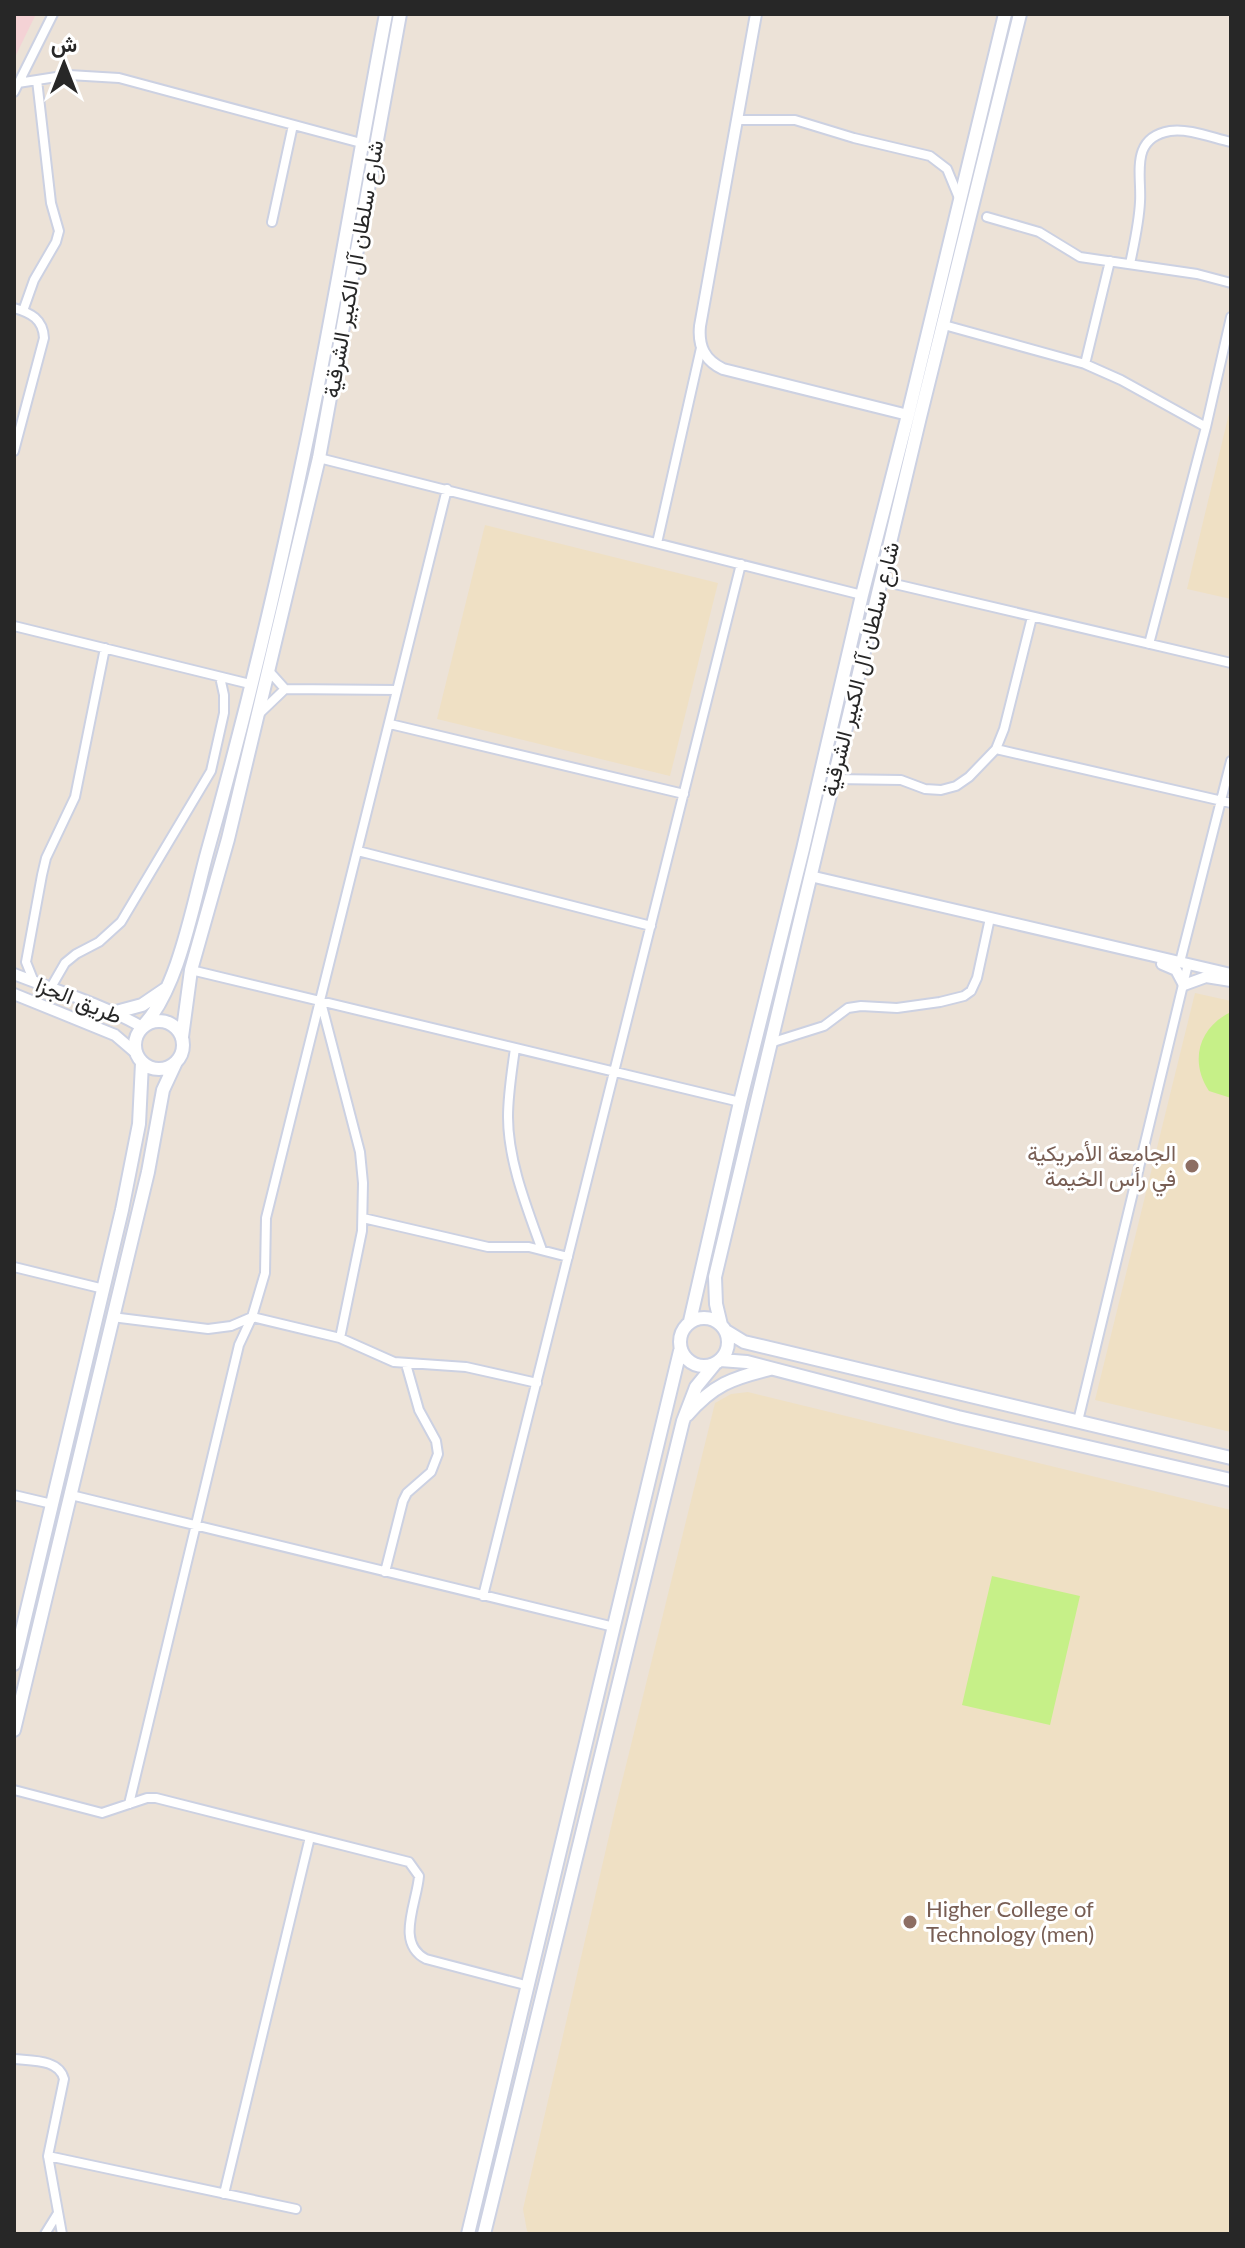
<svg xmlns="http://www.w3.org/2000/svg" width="1245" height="2248" font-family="Lato,Vazirmatn,sans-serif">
	<rect width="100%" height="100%" fill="#ece2d7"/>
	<path fill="#efe0c4" d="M1231,405V599L1187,589Z
		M485,525L718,583L670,776L437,719Z
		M1195,993L1231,1001V1432L1095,1400Z
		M748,1392L1231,1510V2234H531L527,2231L523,2209L615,1810L715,1403L731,1394Z"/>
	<path fill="#f4d2d5" d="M14,14H36L14,59Z"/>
	<path fill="#c6f088" d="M1231,1012V1098L1209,1091C1189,1061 1199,1027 1231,1012Z
		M992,1576L1080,1596L1050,1725L962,1705Z"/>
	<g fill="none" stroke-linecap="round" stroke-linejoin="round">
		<g stroke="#ccd1e2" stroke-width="12">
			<path id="minor" d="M18,83L69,75L119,78L361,143
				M14,92L53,14
				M737,120H795L854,138L930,156L947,169L959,198
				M987,217L1039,232L1080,257L1197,274L1231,283
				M272,222L293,125
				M1130,264C1134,244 1139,223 1140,202C1142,176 1129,138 1170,131C1188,128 1213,138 1231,142
				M14,308C31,313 43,319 44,338L14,451
				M23,311L34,280L56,242L59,231L51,203L37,80
				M944,325L1085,364L1121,380L1206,427
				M1085,364L1110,261
				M319,458L862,595
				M657,543L701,348
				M882,581L1231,663
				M14,626L250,684
				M1149,644L1206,427L1231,317
				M268,670L285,689
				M260,713L285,689L397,690
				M390,724L684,794
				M996,749L1231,803
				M834,779L901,780L925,789L941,790L956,786L969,777L996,749L1004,729L1032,617
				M358,851L651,926
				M1180,962L1231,761
				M191,970L740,1102
				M34,982L26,962L42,875L46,858L75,797L105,648
				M50,989L65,963L76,954L99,942L121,922L211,771L224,713V695L220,677
				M322,1006L360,1152L363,1183L362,1231L340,1338
				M770,1043L824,1026L848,1008L861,1006L897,1008L940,1002L964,996L971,991L977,978L990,918
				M515,1048C512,1071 508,1094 508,1117C508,1161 527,1208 542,1250
				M363,1218L488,1247H529L568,1257
				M14,1267L104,1289
				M112,1317L208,1329L231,1326L252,1317L340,1338L394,1362L466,1367L537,1383
				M1078,1421L1188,964
				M14,1495L52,1504
				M71,1495L614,1627
				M385,1572L403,1501L407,1493L431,1472L438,1454L436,1441L419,1410L406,1364
				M483,1596L741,564
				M14,1790L102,1813L147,1798H156L409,1862L419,1876C417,1903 395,1943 426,1959L529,1986
				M129,1804L239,1345L252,1317L265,1273L266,1218L447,489
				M14,2059C32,2061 59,2059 64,2079L48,2156L62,2234
				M48,2156L296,2209
				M224,2194L310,1837
				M45,2234L58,2213"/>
		</g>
		<g stroke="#ccd1e2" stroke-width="14">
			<path id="tertiary" d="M756,14L700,326C698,346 704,360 723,369L908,415
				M810,876L1231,974
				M1162,964L1176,970L1184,985L1206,977L1231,981
				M14,974C57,991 102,1004 142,1027
				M14,994L115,1035L136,1053"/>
		</g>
		<g stroke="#ccd1e2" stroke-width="16">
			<path id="secondary" d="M116,1012L142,1005L167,988
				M135 1045a24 24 0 1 1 48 0a24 24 0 1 1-48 0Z
				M142,1027C178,991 193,904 207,853C244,722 276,588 304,454C335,308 358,160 386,14
				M182,1037L191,970L228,839L319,458L400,14
				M680 1342a24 24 0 1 1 48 0a24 24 0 1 1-48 0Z
				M690,1321L740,1102L803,849L862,595L908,415L1005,14
				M721,1325L716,1304L715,1277L920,417L1020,14
				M726,1331L744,1342L1231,1458
				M720,1360L747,1362L958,1417L1231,1480
				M687,1415C713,1385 732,1378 770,1369
				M14,1664L122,1210L139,1124L142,1063
				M14,1730L148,1172L163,1090L176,1062
				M468,2234L680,1351
				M484,2234L683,1421L696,1387L714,1365"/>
		</g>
		<use href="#minor" stroke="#fff" stroke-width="8"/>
		<use href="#tertiary" stroke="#fff" stroke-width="10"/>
		<use href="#secondary" stroke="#fff" stroke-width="12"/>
	</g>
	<g fill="#8d6e63" stroke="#fff" stroke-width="3">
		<circle cx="1192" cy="1166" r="8"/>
		<circle cx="910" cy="1922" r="8"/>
	</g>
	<g text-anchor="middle" stroke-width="6" stroke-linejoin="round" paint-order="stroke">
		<g font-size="22" fill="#272727" stroke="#fff">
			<text transform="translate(353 269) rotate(-80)" y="8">شارع سلطان آل الكبير الشرقية</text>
			<text transform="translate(860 669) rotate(-76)" y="8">شارع سلطان آل الكبير الشرقية</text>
			<text transform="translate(79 1000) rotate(22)" y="8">طريق الجزا</text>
		</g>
		<g font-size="22" fill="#785e54" stroke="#fff" text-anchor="end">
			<text x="1176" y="1161">الجامعة الأمريكية<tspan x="1176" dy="25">في رأس الخيمة</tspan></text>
			<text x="926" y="1917" text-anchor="start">Higher College of<tspan x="926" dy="25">Technology (men)</tspan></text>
		</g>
	</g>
	<rect width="1245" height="2248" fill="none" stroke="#272727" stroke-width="32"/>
	<g transform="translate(64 64)" stroke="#ffffff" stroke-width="6" paint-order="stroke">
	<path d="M0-6L14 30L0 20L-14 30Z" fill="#272727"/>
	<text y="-12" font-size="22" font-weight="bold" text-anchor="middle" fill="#272727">ش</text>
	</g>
</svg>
